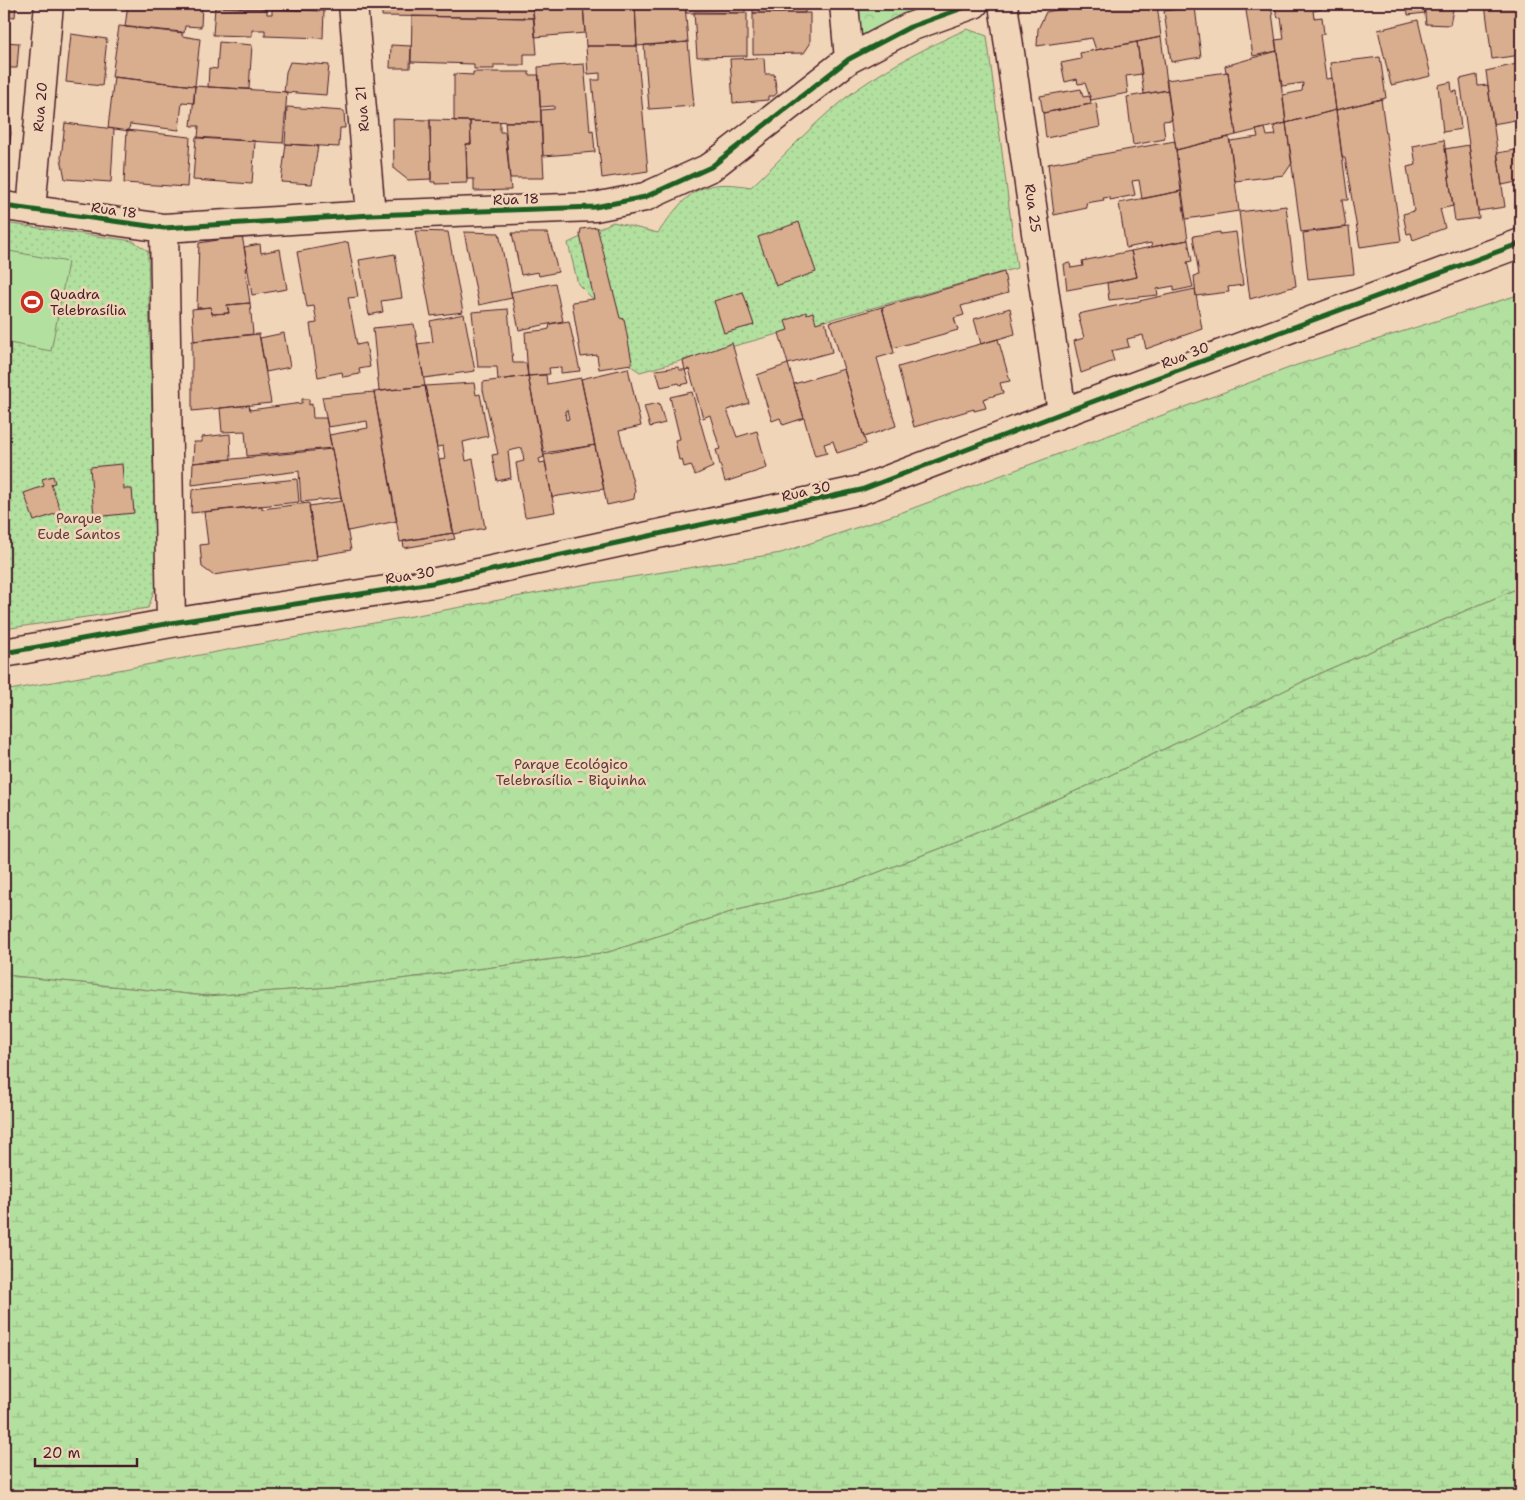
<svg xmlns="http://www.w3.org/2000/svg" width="1525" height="1500" font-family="'Shantell Sans',sans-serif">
	<defs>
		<pattern id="green-dots" width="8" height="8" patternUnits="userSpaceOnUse" patternTransform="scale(1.25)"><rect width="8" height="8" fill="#b2e09f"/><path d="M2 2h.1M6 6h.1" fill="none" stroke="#9bc089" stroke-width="1.8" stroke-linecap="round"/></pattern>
		<pattern id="forest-crowns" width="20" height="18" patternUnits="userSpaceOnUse" patternTransform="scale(1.25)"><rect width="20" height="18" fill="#b2e09f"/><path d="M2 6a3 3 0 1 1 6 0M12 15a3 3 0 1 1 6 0" fill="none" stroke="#9bc089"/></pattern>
		<pattern id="wetland-marsh" width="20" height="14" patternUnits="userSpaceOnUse" patternTransform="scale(1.25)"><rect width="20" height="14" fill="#b2e09f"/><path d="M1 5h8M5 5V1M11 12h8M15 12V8" fill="none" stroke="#9bc089"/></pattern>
	</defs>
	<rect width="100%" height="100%" fill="#f1d5b8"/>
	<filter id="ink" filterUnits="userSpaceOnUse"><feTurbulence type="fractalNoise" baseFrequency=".02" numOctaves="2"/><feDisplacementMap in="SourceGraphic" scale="10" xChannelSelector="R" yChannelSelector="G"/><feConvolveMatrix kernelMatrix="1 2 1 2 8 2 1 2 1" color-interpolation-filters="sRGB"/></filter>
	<g filter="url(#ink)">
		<path fill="url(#green-dots)" stroke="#7e8065" d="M967,29L987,36L1017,268L640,372L601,346L600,306L578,284L568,243L613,222L658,233C687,192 700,178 751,187C786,155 817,118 856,90C890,66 929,46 967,29Z
			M4,223L133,241L148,251L156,586L148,608L4,629Z"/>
		<path fill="url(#forest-crowns)" stroke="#7e8065" d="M854,4H962L854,39Z
			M1521,294V587L1327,670L1092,784L974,835L856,881L734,911L609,952L346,986L207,996L4,975V691L570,587L781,553L900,513L1297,365Z"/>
		<path fill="url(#wetland-marsh)" stroke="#7e8065" d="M1521,587V1496H4V975L207,996L346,986L609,952L734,911L856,881L974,835L1092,784L1327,670Z"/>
		<path fill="#b2e09f" stroke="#7e8065" d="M4,250L68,262L51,351L4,342Z"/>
		<path fill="#d8ae8e" stroke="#4a1f2b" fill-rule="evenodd" d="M4,4H16L15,17L4,16Z
			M128,4H202L201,27L185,26L184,33L125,27Z
			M209,4H304V10L219,7L209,6Z
			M382,4H532L534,18L382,16Z
			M532,4H583L585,33L535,37Z
			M583,4H635L637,46H586Z
			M635,4H685L688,42L637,46Z
			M685,4H745V13H686Z
			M753,4H805V13H753Z
			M1088,4H1157L1161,37L1096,50L1092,38L1037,46L1038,29L1046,12Z
			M1245,4H1271L1277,51L1253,56Z
			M1274,4H1321L1322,9L1313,11L1314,18L1322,17L1324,34L1320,35L1326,79L1332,78L1336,110L1286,123L1283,95L1302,91L1303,83L1282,86L1275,40L1284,39L1281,17L1278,18Z
			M1407,4H1424L1425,13L1408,15Z
			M1424,4H1454L1450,25L1426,24Z
			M1485,4H1521V55L1492,59Z
			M215,7L267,9V14H272V9L324,11L323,38L265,36V30H252V36L213,35Z
			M1195,7L1201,57L1171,62L1164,11Z
			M694,12L747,13V56L697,57Z
			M753,13H810V44L804,53L753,54Z
			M412,16L534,18L537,54H524V65H494V69H474V64L411,62Z
			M1418,20L1431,76L1391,85L1378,30Z
			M119,26L182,32V36L200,39L195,86L112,77Z
			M71,34L107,39L102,86L66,82Z
			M1161,37L1168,90L1144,94L1137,42Z
			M4,42L19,43L17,68H4Z
			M219,42L252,45L249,89L208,87L209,68L217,69Z
			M688,42L694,106L649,109L644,45Z
			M1137,42L1142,74L1126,76L1128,93L1091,100L1085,83L1078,84L1077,79L1065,82L1061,63L1081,59L1080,53Z
			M391,45L411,46L410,68H390Z
			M586,46H637L648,171L602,178L592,80H600V73L588,74Z
			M1277,51L1286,123L1236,135L1228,72H1226L1225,66Z
			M1380,57L1386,98L1336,110L1330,63Z
			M764,58L765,74H774L777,93L774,96H768V100L733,103L730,59Z
			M290,62L329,65L326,95L284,92L286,72Z
			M1521,63V119L1493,124L1486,71Z
			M584,64L590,131L593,130L595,152L543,156L541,110L554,109V106L540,107L538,67Z
			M473,72H529V75H539L541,122L454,121V74L473,75Z
			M1228,72L1236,135L1176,150L1166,80Z
			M1477,75L1478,86L1488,85L1505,207L1478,211L1460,79Z
			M114,77L195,86L194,103L182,102L179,130L130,124L129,131L108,128Z
			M1451,82L1452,92L1457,91L1461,129L1443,132L1438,85Z
			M195,86L287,92L283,143L198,138L199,126H191Z
			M1081,89L1083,97L1090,96L1091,104L1043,113L1040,96Z
			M1168,90L1172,120L1163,121L1165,139L1133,145L1127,97Z
			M1381,99L1401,241L1360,247L1345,158H1342L1336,110Z
			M1096,103L1100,127L1046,138L1043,113Z
			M4,104H8L7,120H10L11,134L5,171Z
			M287,107L344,111L345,128H340L339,147L285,144Z
			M1336,110L1348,200H1342L1346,227L1301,232L1286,123Z
			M393,119L430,120L431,179L408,180L394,169Z
			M430,120L470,121L471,144H466L467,183L435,184V182H431Z
			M470,121L500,122V132H505L511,190L474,191V179H467L466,144H471Z
			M505,122H541L544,178H510Z
			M65,123L114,129L111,182L65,179L61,158Z
			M1286,123L1292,163L1284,175L1235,181L1230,141L1258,137L1256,130L1265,128L1267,136L1276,135L1274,126Z
			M127,130L190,137L187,187L124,183Z
			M196,137L255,141L252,184L193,180Z
			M1229,137L1239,211L1186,219L1176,150Z
			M1444,140L1453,206L1440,209L1445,228L1413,240L1411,233L1407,234L1403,214L1414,211L1407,167L1416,165L1413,146Z
			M1175,141L1181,191L1142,199L1139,180L1132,181L1135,195L1110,200V197L1103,198L1104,200L1086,203L1087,208L1054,215L1048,164Z
			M286,144L318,146L312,184L281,182Z
			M1469,145L1479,218L1455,221L1445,149Z
			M1521,149V181L1502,185L1497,153Z
			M1181,191L1188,240L1152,247L1151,243L1126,248L1119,203Z
			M1286,206L1296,286L1250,299L1239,212Z
			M799,222L816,272L776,286L758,237Z
			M597,227L620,318L624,319L632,362L631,364L599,369L597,355L581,357L572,302L594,299L580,235L581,229Z
			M1349,227L1354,274L1308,279L1303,233Z
			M415,231L448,232L463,312L431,316Z
			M464,232L499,233L512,298L479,305Z
			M1220,232V234L1236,232L1243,285L1228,287L1229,292L1196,296L1194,276L1199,275L1193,236Z
			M512,233H548L558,272L539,276L538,272L521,275Z
			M242,236L248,267L245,268L250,303L227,305L229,313L212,314L211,307L197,308L199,243Z
			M1188,240L1192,261L1187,262L1193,287L1174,291V286L1157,289L1158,295L1109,300L1107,283L1137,277L1131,251Z
			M348,242L358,297L348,298L357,345L366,343L370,367L359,369L360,374L343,377L342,372L318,377L310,324L317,323L314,306L307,307L297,252Z
			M260,244L261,253L280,249L287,289L252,295L244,247Z
			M1131,251L1137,277L1067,290L1064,264L1070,263L1071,268L1083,266L1082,261Z
			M395,254L402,298L381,301L383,312L369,315L359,260Z
			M1004,272L1008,293L961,306L964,315L954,318L958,330L893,348L882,307Z
			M555,283L563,321L519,330L511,292Z
			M1195,289L1202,329L1146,349L1143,335L1127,339L1129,347L1111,351L1114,361L1081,373L1074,341L1084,338L1078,314Z
			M743,292L754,325L724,333L714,301Z
			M250,303L253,334L194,341L192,309L211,307L212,314L229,313L227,305Z
			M882,307L894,353L877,358L896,426L864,437L830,322Z
			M1010,308L1015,334L981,344L974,319Z
			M508,309L513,363H526L528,376L498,380L497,367H478L472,312Z
			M806,312L807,314L813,312L816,323L825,320L832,352L788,364L779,333L788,330L785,321Z
			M464,314L475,371L424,378L417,344L433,342L430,321Z
			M569,321L580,371L561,373V367L549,368L550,374L528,376L525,332L545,330L549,329L550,324Z
			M414,324L425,386L379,391L373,328Z
			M284,333L290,367L266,372L260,338Z
			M259,334L271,403L192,411V341Z
			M998,339L1010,381L1000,383L1003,393L983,399L986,408L974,411V409L914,427L898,367Z
			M732,343L749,403L727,410L737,437L757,431L767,468L725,482L716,450L720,449L710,415L703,418L689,369L685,370L683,361Z
			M788,364L804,418L783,425L780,418L772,421L757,375Z
			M678,367L680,370H685L689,383L680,385L679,383L661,387L656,370Z
			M628,368L641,426L619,431L635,490L634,499L607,505L581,379Z
			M844,369L866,444L837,453L833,441L824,444L827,453L815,456L794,384Z
			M546,375L547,384L581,378L595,445L544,453L528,376ZM567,410L569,419L566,420L565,411Z
			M528,376L544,457L539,459L540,463L545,462L555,512L525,517L516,463L524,461L522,448L508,451L511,478L497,481L492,455L498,454L483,390V382Z
			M474,383L476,395L480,394L488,436L463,442L466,461L473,459L485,528L454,534L439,460L445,459L443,446L437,447L425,386Z
			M425,386L453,533L400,542L374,392Z
			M374,392L397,521L348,531L329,435L368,428L367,421L328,427L322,397Z
			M692,392L713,467L695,475L691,465L684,467L682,459L679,460L675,440L680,439L670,397Z
			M302,399H309V405L312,404L313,418H326L332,448L247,456L245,431L222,432L220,408L249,405L250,410L302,403Z
			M659,403L665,423L650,427L644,406Z
			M230,434L231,459L193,463L194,442H202V437Z
			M595,445L604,489L552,497L544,455Z
			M332,449L341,498L301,502L299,471L192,485L193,463Z
			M122,464L124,489H132L134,513L94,517L90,467Z
			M53,476L55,483L51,484L61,512L34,521L24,493L44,486L42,479Z
			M297,479L299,502L191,513L192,490Z
			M342,501L351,550L317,556L309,506Z
			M309,503L317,560L213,575L202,567L200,545L208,544L204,512L262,506V509Z
			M453,533L455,539L404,548L403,541Z"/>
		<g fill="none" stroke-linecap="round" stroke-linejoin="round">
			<g stroke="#4a1f2b" stroke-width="31">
				<path id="street" d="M353,4L371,215
					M844,4L849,59
					M1003,4L1062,413
					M4,206L164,228L371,215L595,207L645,197L711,167L849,59L910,27L974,4
					M31,210L49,4
					M164,228L171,623
					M4,653L171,623L432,583L861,490L1062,413L1521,243"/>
			</g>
			<use href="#street" stroke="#f1d5b8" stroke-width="28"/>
			<g stroke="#f1d5b8" stroke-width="8">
				<path id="cycleway" d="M4,206L164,228L371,215L595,207L645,197L711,167L849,59L910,27L974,4
					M4,653L171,623L432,583L861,490L1062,413L1521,243"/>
			</g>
			<use href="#cycleway" stroke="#1b5e20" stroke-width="5"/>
		</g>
	</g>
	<defs>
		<g id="stadium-disc" transform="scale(1.25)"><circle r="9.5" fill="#c8321e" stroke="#f1d5b8"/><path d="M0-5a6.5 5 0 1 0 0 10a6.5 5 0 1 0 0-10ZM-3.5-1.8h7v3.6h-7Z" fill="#fff"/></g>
	</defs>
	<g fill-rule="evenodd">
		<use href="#stadium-disc" x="32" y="302"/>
	</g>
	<g text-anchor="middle" stroke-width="5" stroke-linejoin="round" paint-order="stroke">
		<g font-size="14" fill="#4a1f2b" stroke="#f1d5b8">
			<text transform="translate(40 107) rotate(-85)" y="5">Rua 20</text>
			<text transform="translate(362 109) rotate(-95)" y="5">Rua 21</text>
			<text transform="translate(516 199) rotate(-2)" y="5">Rua 18</text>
			<text transform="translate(1033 208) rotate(82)" y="5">Rua 25</text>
			<text transform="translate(114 210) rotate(8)" y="5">Rua 18</text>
			<text transform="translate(1185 355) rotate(-21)" y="5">Rua 30</text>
			<text transform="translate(806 491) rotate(-13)" y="5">Rua 30</text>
			<text transform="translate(410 575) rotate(-9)" y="5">Rua 30</text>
		</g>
		<g font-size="14" fill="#4a1f2b" stroke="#f1d5b8" text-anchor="start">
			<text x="50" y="299">Quadra<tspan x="50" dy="16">Telebrasília</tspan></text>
		</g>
		<g font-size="14" fill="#5a3c3c" stroke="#f1d5b8">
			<text x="79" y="523">Parque<tspan x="79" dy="16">Eude Santos</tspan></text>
			<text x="571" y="769">Parque Ecológico<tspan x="571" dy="16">Telebrasília - Biquinha</tspan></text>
		</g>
	</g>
	<rect width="1525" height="1500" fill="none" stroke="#f1d5b8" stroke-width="20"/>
	<rect x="10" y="10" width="1505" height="1480" fill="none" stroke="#4a1f2b" stroke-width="2" filter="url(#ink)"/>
	<path d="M35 1458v8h102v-8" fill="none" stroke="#4a1f2b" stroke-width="2.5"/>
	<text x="42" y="1458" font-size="15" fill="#4a1f2b" stroke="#f1d5b8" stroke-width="4" paint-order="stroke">20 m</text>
</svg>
